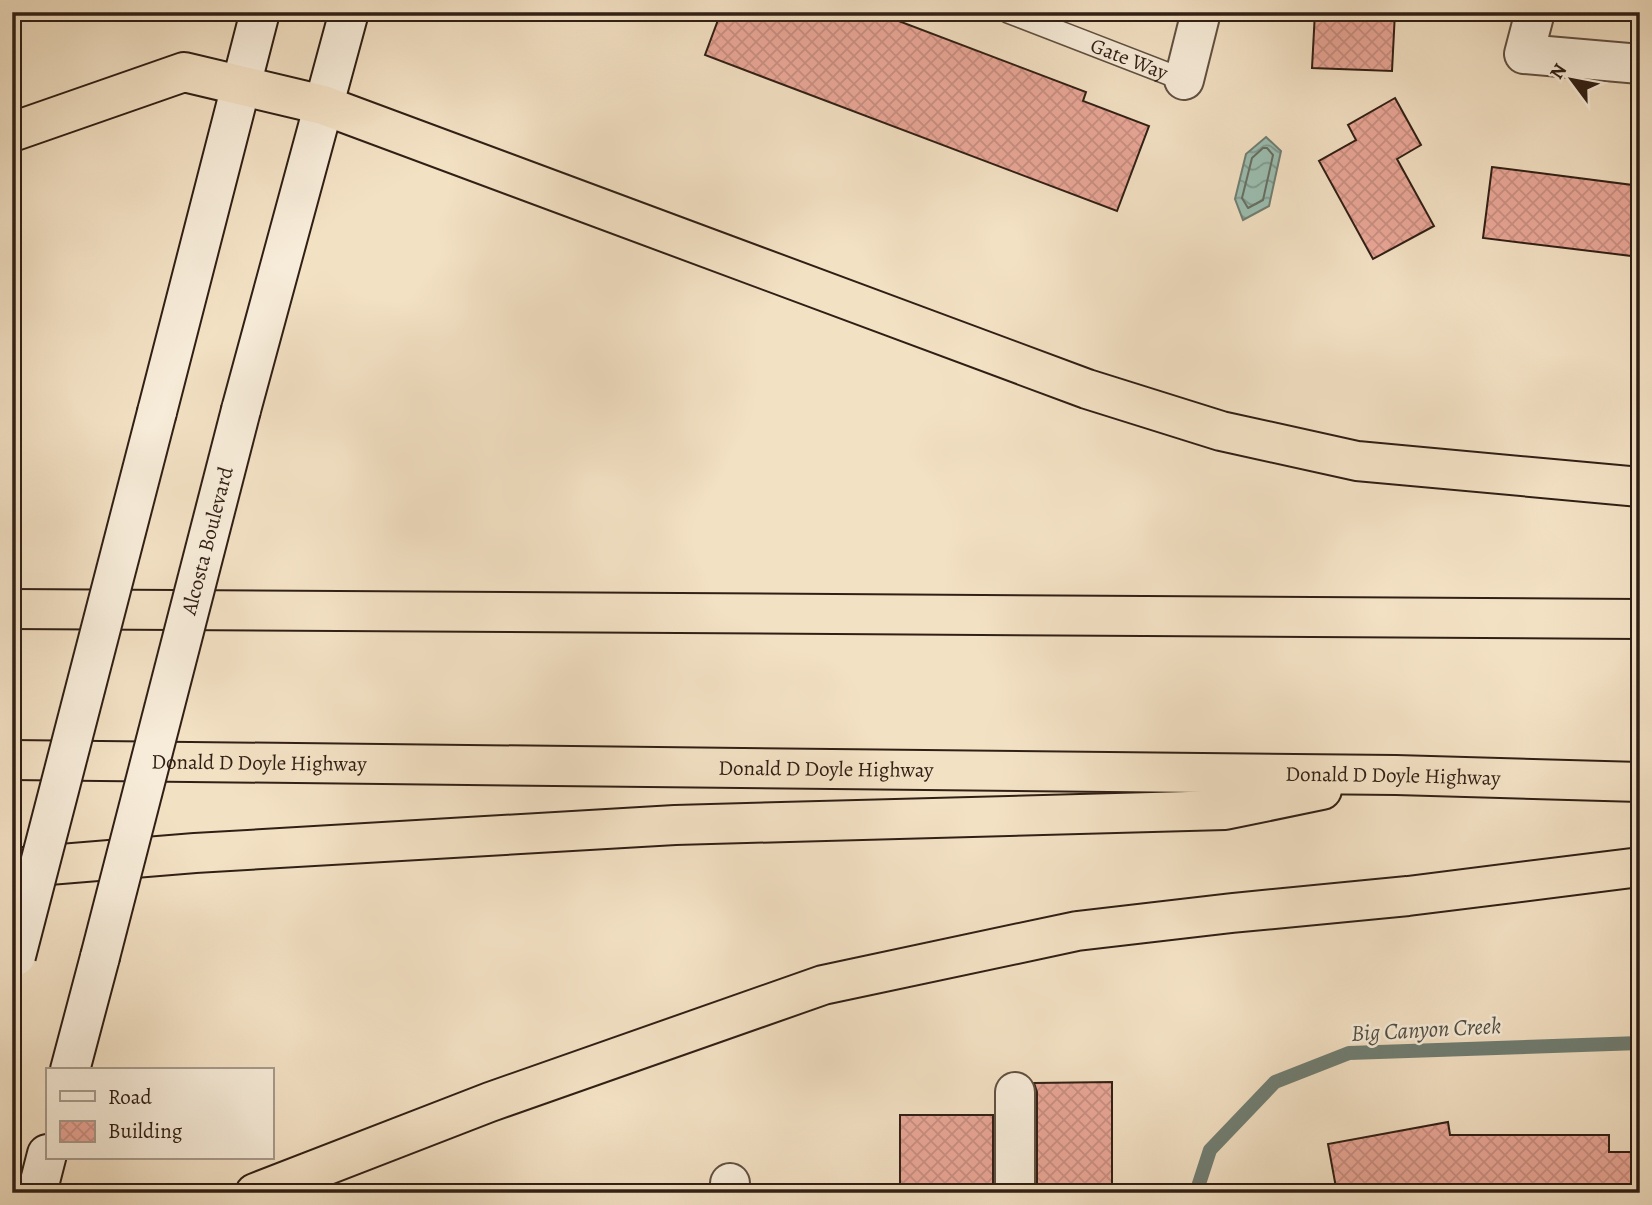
<svg xmlns="http://www.w3.org/2000/svg" width="1652" height="1205" font-family="Alegreya,serif">
	<defs>
		<pattern id="water-waves" width="16" height="10" patternUnits="userSpaceOnUse" patternTransform="scale(1.75)"><rect width="16" height="10" fill="#9bbeb1"/><path d="M0 5q4-4 8 0t8 0" fill="none" stroke="#7f9a8f"/></pattern>
		<pattern id="building-cross-hatch" width="8" height="8" patternUnits="userSpaceOnUse" patternTransform="scale(1.75)"><rect width="8" height="8" fill="#eaa798"/><path d="M0 0l8 8M0 8l8-8" fill="none" stroke="#c98f82"/></pattern>
	</defs>
	<rect width="100%" height="100%" fill="#f3e1c4"/>
	<filter id="stains"><feTurbulence type="fractalNoise" baseFrequency=".00286" numOctaves="4"/><feColorMatrix values="0 0 0 0 .2 0 0 0 0 .09 0 0 0 0 .02 0 0 0 .5 -.17"/></filter>
	<radialGradient id="worn" r=".72"><stop offset=".6" stop-color="#630" stop-opacity="0"/><stop offset="1" stop-color="#630" stop-opacity=".3"/></radialGradient>
	<path fill="url(#water-waves)" stroke="#707e73" stroke-width="2" d="M1266,137L1281,151L1269,206L1243,220L1235,199L1246,154Z"/>
	<g fill="none" stroke-linecap="round" stroke-linejoin="round">
		<path stroke="#666e63" stroke-width="2" d="M1263,148H1267L1273,155L1263,200L1248,208L1242,198L1252,158Z"/>
		<path stroke="#707e73" stroke-width="14" d="M1196,1193L1210,1150L1275,1082L1349,1053L1640,1043"/>
	</g>
	<path fill="url(#building-cross-hatch)" stroke="#301f15" stroke-width="2" d="M721,12H875L1086,92L1083,101L1149,126L1117,211L705,55Z
		M1315,12H1395L1392,71L1312,68Z
		M1395,98L1421,145L1397,159L1434,226L1373,259L1319,161L1356,140L1348,125Z
		M1492,167L1640,186V257L1483,238Z
		M1112,1082V1193H1037V1092L1034,1083Z
		M900,1115H993V1193H900Z
		M1448,1122L1450,1135H1609V1152H1640V1193H1337L1328,1144Z"/>
	<g fill="none" stroke-linecap="round" stroke-linejoin="round">
		<g stroke="#615041" stroke-width="24">
			<g id="lane">
				<path id="s1" d="M1008,12L1184,80"/>
			</g>
		</g>
		<g stroke="#615041" stroke-width="42">
			<path id="street" d="M1535,12L1524,54L1640,64
				M1184,80L1201,12
				M1015,1092V1193
				M730,1193V1183"/>
		</g>
		<g stroke="#301f15" stroke-width="42">
			<path id="secondary" d="M241,410L349,12
				M157,412L260,12
				M70,1070L100,957
				M37,1193L47,1154"/>
		</g>
		<g stroke="#301f15" stroke-width="42">
			<g id="highway">
				<path d="M12,132L184,72L323,105L1087,389L1221,431L1357,461L1640,487"/>
				<path d="M12,609L1640,619"/>
				<path id="s2" d="M12,760L1396,775L1640,782"/>
				<path d="M12,868L195,853L675,825L1225,810L1322,790"/>
				<path d="M255,1193L490,1102L823,985L1077,931L1232,913L1408,896L1640,867"/>
			</g>
		</g>
		<use href="#lane" stroke="#f7ecd9" stroke-width="21"/>
		<use href="#street" stroke="#f7ecd9" stroke-width="38"/>
		<use href="#secondary" stroke="#f7ecd9" stroke-width="38"/>
		<use href="#highway" stroke="#f3e1c4" stroke-width="38"/>
		<g stroke="#301f15" stroke-width="42" stroke-linecap="butt">
			<g id="secondary-bridge">
				<path d="M16,956L157,412"/>
				<path id="s3" d="M100,957L241,410"/>
			</g>
		</g>
		<use href="#secondary-bridge" stroke="#f7ecd9" stroke-width="38"/>
	</g>
	<g text-anchor="middle" stroke-width="5" stroke-linejoin="round" paint-order="stroke">
		<g font-size="21" fill="#301f15" stroke="#f7ecd9">
			<text dy="7" stroke="none"><textPath href="#s1" startOffset="130">Gate Way</textPath></text>
			<text dy="7" stroke="none"><textPath href="#s3" startOffset="430">Alcosta Boulevard</textPath></text>
			<text dy="7" stroke="none"><textPath href="#s2" startOffset="247">Donald D Doyle Highway</textPath></text>
			<text dy="7" stroke="none"><textPath href="#s2" startOffset="814">Donald D Doyle Highway</textPath></text>
			<text dy="7" stroke="none"><textPath href="#s2" startOffset="1381">Donald D Doyle Highway</textPath></text>
		</g>
		<g font-size="23" font-style="italic" fill="#504f44" stroke="#f7ecd9">
			<text transform="translate(1426 1029) rotate(-3)" y="8">Big Canyon Creek</text>
		</g>
	</g>
	<rect width="1652" height="1205" fill="none" stroke="#f3e1c4" stroke-width="42"/>
	<rect x="14" y="14" width="1624" height="1177" fill="none" stroke="#301f15" stroke-width="3.5"/>
	<rect x="21" y="21" width="1610" height="1163" fill="none" stroke="#301f15" stroke-width="2"/>
	<rect x="46" y="1068" width="228" height="91" fill="#f7ecd9" stroke="#a79a8b" stroke-width="2"/>
	<rect x="60" y="1091" width="35" height="10" fill="#f7ecd9" stroke="#a79a8b" stroke-width="2"/>
	<text x="108" y="1104" font-size="21" fill="#301f15">Road</text>
	<rect x="60" y="1121" width="35" height="21" fill="url(#building-cross-hatch)" stroke="#a79a8b" stroke-width="2"/>
	<text x="108" y="1138" font-size="21" fill="#301f15">Building</text>
	<g transform="translate(1572 80) rotate(302)" stroke="#f7ecd9" stroke-width="5" paint-order="stroke">
	<path d="M0-5L12 26L0 18L-12 26Z" fill="#301f15"/>
	<text y="-10" font-size="19" font-weight="bold" text-anchor="middle" fill="#301f15">N</text>
	</g>
	<rect width="100%" height="100%" filter="url(#stains)"/>
	<rect width="100%" height="100%" fill="url(#worn)"/>
</svg>
